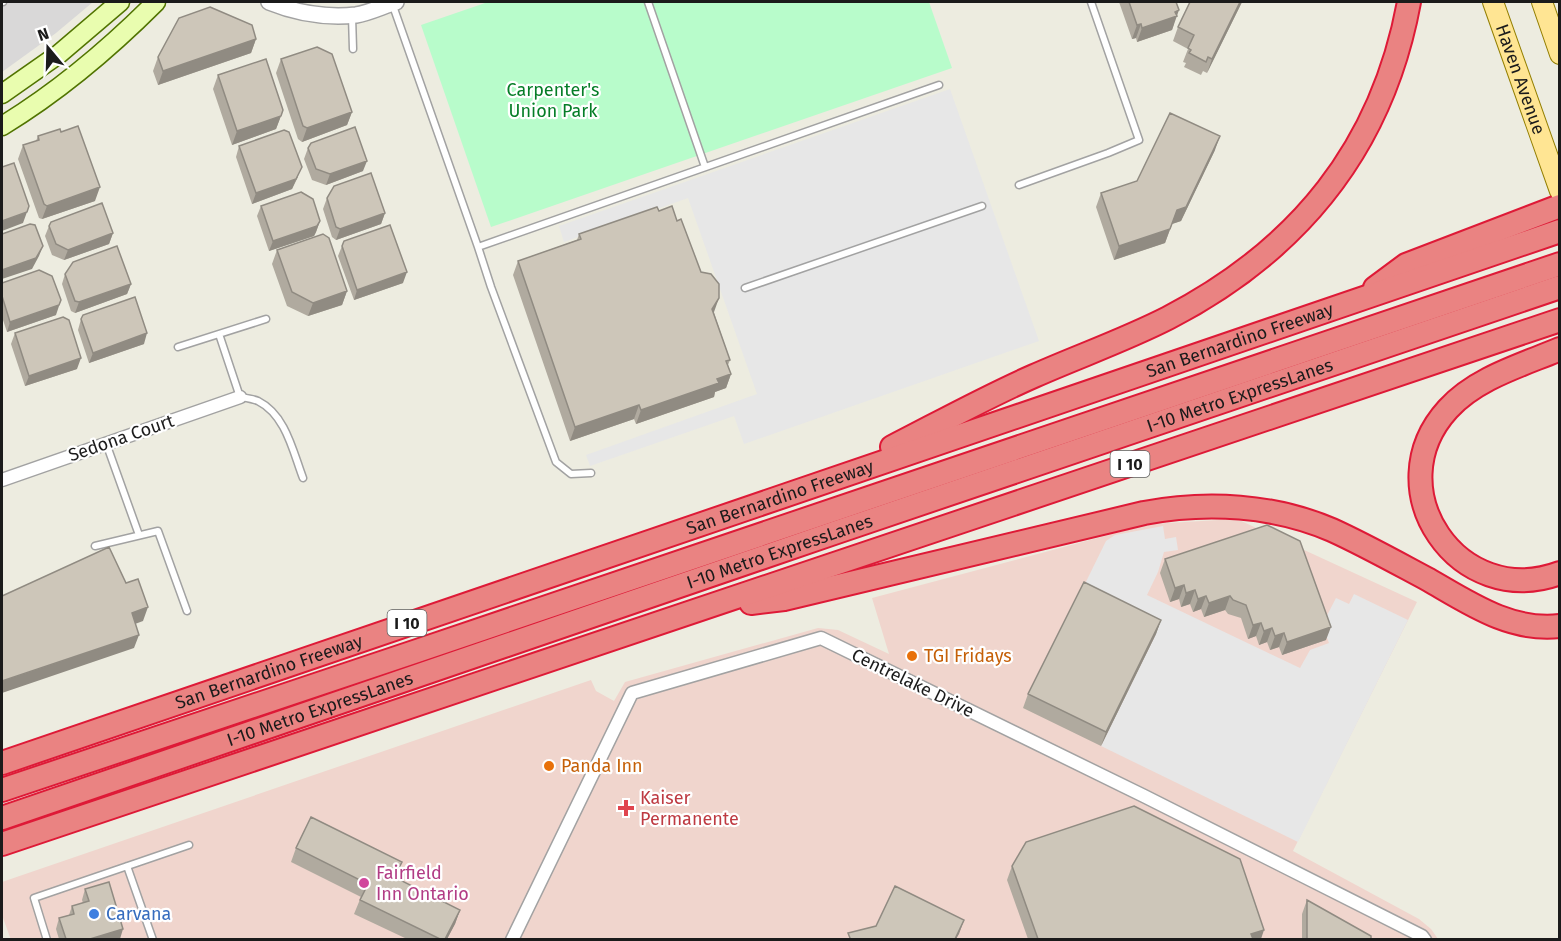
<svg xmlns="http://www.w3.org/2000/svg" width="1561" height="941" font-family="'Fira Sans',sans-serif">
	<rect width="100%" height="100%" fill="#edece0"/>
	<path fill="#d9d8d8" d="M2,2H93L56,33L2,72Z"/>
	<path fill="#f0d5cd" d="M1237,519L1417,602L1293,851L1419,919L1431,929L1438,939L11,940L2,915V882L591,680L596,691L614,701L625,682L818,628L838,630L889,654L872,598L1150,524Z"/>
	<path fill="#b8fccb" d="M488,2H929L952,68L491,227L421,25Z"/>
	<path fill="#e7e7e7" d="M950,89L1039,341L744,444L734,416L590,466L586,455L757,394L688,198L564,242L559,226Z
		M1163,526L1165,539L1176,537L1178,550L1164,552L1158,572L1147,595L1300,668L1310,650L1329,643L1322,625L1336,598L1349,604L1354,594L1408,620L1298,842L1101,746L1156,634L1079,596L1106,541L1115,535Z"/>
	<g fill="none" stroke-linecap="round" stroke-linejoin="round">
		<g stroke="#a2a2a2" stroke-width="9">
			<path id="service" d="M2,2H3
				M648,2L705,167
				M392,3L478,247L939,85
				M352,16L353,49
				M1019,185L1108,153L1139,140L1091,2
				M478,247L491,287L556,462L571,474L591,473
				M745,288L982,206
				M219,334L240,397C246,398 253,399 258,401C286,415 293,452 303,478
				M178,347L266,319
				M106,443L139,535
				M95,546L158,531L187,611
				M127,866L153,940
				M47,940L34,898L189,845"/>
		</g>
		<g stroke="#a2a2a2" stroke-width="15">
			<path id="minor" d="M2,480L240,397
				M512,940L632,693L821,638L1144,796L1422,936L1425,940"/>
		</g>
		<g stroke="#a2a2a2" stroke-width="18">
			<path id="tertiary" d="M269,2C296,13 326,18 356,15C369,13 383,6 396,2"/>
		</g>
		<g stroke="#517400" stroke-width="21">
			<path id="secondary" d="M2,94L59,54L120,2
				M2,126C58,92 110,48 156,2"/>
		</g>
		<g stroke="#927e00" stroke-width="22">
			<g id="primary">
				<path id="s1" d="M1493,2L1560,191"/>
				<path d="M1542,2L1560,54"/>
			</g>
		</g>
		<g stroke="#de1a37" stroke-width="26">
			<g id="motorway">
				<path d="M1375,288L1406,265L1560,206"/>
				<path d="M1560,349C1522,365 1476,378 1448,409C1375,489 1459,611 1560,573"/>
				<path d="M892,447C939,423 986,397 1034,376C1079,356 1125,340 1168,318C1299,250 1382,148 1409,2"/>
				<path d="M751,603L784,599L1144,513C1207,501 1274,505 1332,530C1365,545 1397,563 1429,580C1469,603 1511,632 1560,626"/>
				<path id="s2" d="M2,763L1560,231"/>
				<path d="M2,790L420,650L1560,264"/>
				<path id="s3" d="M2,818L834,533L1560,287"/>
				<path d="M2,844L1560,320"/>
			</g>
		</g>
		<use href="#service" stroke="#fff" stroke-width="6"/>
		<use href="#minor" stroke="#fff" stroke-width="12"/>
		<use href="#tertiary" stroke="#fff" stroke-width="15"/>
		<use href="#secondary" stroke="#e9fdaf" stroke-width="18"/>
		<use href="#primary" stroke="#ffe593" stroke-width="20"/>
		<use href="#motorway" stroke="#ea8382" stroke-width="22"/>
	</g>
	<path fill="#b0aa9f" d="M1119,2H1176L1174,24L1172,30L1137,42L1136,38L1132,39Z
		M1190,2H1242L1207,73L1203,71L1201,75L1184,67L1186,63L1183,62L1188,49L1173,41L1178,27Z
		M256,39L251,53L158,85L153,71L158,57Z
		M281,59L352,112L347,125L302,142L298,139L276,73Z
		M218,75L283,110L276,129L232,145L213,89Z
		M38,136L95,201L42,219L39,218L18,159L23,145L36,141Z
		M239,146L298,177L292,189L252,204L236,157Z
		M308,148L363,171L326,185L312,180L304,159Z
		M1215,150L1181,221L1172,224L1165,243L1114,260L1096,207L1101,193L1137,181Z
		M327,198L385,213L381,224L336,240L332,237L323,209Z
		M261,206L320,221L316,232L314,236L269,251L257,216Z
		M659,211L677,221L714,313L730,360L728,365L731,374L726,388L715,392L714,397L636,424L634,419L570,441L513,275L518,261L577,240L579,234Z
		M49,226L113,233L109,244L64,260L52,255L45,236Z
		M342,246L403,283L354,300L338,256Z
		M277,250L347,291L342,305L308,316L287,306L272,264Z
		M65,274L131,284L127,294L75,313L71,311L62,284Z
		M2,283L56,315L7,332L2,317Z
		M81,319L144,344L89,363L78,330Z
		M15,333L77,369L25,386L11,344Z
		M1165,559L1326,640L1282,655L1279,647L1270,650L1267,642L1259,645L1256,636L1248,639L1241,618L1228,614L1225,610L1204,617L1201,609L1193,612L1190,604L1181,607L1179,599L1170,602L1160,573Z
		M1161,620L1156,634L1101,746L1023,708L1028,694Z
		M296,848L402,862L396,878L460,910L455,924L447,939H407L354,914L361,897L291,862Z
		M1012,866L1261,939H1028L1007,880Z
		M85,889L120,939H59L56,929L59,918L69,915L72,906L83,903L82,900Z
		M1307,900L1371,939H1302V914Z"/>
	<path fill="#908b82" d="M1240,2H1242L1207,73L1212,59Z
		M1179,10L1172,30L1137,42L1142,28Z
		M1141,24L1136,38L1132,39L1137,25Z
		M256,39L251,53L158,85L163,71Z
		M352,112L347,125L302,142L307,128Z
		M281,116L276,129L232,145L237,131Z
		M1220,136L1215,150L1181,221L1172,224L1165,243L1114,260L1119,246L1177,210Z
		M367,161L363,171L326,185L330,174Z
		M302,167L292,189L252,204L256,193Z
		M100,187L95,201L42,219L47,206Z
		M27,212L23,223L2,231V221Z
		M385,213L381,224L336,240L340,229Z
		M320,221L316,232L314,236L269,251L273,241Z
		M113,233L109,244L64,260L68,250Z
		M43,246L39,256L32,269L2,279V270Z
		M407,272L403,283L354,300L357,290Z
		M131,284L127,294L75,313L79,302Z
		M347,291L342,305L308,316L313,303Z
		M719,298L714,312L707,323L712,309Z
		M61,300L56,315L7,332L10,322Z
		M147,333L144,344L89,363L93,353Z
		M81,358L77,369L25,386L29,376Z
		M731,374L726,388L715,392L714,397L636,424L641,410Z
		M639,405L634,419L570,441L575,427Z
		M1184,585L1179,599L1170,602L1175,588Z
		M1195,590L1190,604L1181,607L1186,593Z
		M1206,596L1201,609L1193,612L1198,599Z
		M1230,596L1225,610L1204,617L1209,603Z
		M148,607L143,621L127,627L132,613Z
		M1161,620L1156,634L1101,746L1106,732Z
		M1261,623L1256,636L1248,639L1253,625Z
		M1331,627L1326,640L1282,655L1287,642Z
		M1272,628L1267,642L1259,645L1264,631Z
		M1284,633L1279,647L1270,650L1275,636Z
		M139,635L134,648L2,693V681Z
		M460,910L455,924L447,939H445Z
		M964,920L959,934L956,939H955Z
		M123,929L120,939H90Z
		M1264,930L1261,939H1250L1251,934Z"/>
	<path fill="#cdc6b9" stroke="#908b82" stroke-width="1.5" d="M1129,2H1176L1179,10L1175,12L1177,16L1142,28L1141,24L1137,25Z
		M1190,2H1240L1212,59L1208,57L1206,62L1189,53L1191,50L1188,48L1194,35L1178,27Z
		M210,7L252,25L256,39L163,71L158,57L179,18Z
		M317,47L332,54L352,112L307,128L303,126L281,59Z
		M266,59L283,110L281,116L237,131L218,75Z
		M1170,113L1220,136L1186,207L1177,210L1170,229L1119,246L1101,193L1137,181Z
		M78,126L100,187L47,206L44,204L23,145L39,140L38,136L60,129L61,132Z
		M355,127L367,161L330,174L316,169L308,148L311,143Z
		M284,130L289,132L302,167L296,179L256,193L239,146Z
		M14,163L29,206L27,212L2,221V167Z
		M371,173L385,213L340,229L336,227L327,198L334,186Z
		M301,192L313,199L320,221L317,226L273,241L261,206Z
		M102,203L113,233L68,250L56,244L49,226L51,222Z
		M672,206L677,221L681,219L701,272L711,274L719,284V298L712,309L730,360L726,361L731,374L717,379L719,383L641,410L639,405L575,427L518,261L581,239L579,234L657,207L659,211Z
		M30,224L35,225L43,246L36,258L2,270V234Z
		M390,225L407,272L357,290L342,246L344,241Z
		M323,234L329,238L347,291L313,303L292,292L277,250Z
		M117,246L131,284L79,302L75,301L65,274L73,262Z
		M39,270L52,276L61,300L59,305L10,322L2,296V283Z
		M135,297L147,333L93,353L81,319L83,315Z
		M63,317L69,320L81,358L29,376L15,333Z
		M1267,525L1300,541L1331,627L1287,642L1284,633L1275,636L1272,628L1264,631L1261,623L1253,625L1246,605L1233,600L1230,596L1209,603L1206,596L1198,599L1195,590L1186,593L1184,585L1175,588L1165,559Z
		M109,547L126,583L138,579L148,607L132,613L139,635L2,681V596Z
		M1084,582L1161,620L1106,732L1028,694Z
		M1134,806L1240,859L1264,930L1251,934L1253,939H1038L1012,866L1026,842Z
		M311,817L402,862L394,877L460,910L445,939H440L360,900L368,884L296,848Z
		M109,882L123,929L90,939H66L59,918L74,914L72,906L89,901L85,889Z
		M895,886L964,920L955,939H847L850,938L848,933L876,926Z
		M1307,900L1371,936V939H1307Z"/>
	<g fill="#e8710a" stroke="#fff" stroke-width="2">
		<circle cx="912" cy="656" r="6"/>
		<circle cx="549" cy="766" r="6"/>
	</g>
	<path fill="#e0444e" stroke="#fff" stroke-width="2" d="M623 799h6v6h6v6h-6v6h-6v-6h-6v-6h6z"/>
	<circle fill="#d1479c" stroke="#fff" stroke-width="2" cx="364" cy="883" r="6"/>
	<circle fill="#3f7fe0" stroke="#fff" stroke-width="2" cx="94" cy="914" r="6"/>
	<g text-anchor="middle" stroke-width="4.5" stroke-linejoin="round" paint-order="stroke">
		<g fill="#fff" stroke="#5f5f5f" stroke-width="1.5">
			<rect x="1110.5" y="451" width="39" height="26" rx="4.5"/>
			<rect x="387.5" y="610" width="39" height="26" rx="4.5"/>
		</g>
		<g font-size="16" font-weight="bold" fill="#1b1b1b">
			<text x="1130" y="470">I 10</text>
			<text x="407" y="629">I 10</text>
		</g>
		<g font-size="18" fill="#1b1b1b" stroke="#fff">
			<text dy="6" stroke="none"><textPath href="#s1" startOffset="82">Haven Avenue</textPath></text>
			<text dy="6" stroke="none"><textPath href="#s2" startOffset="1308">San Bernardino Freeway</textPath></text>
			<text dy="6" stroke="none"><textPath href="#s3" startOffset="1308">I-10 Metro ExpressLanes</textPath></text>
			<text transform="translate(121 438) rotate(-19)" y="6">Sedona Court</text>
			<text dy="6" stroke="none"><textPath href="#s2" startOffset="822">San Bernardino Freeway</textPath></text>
			<text dy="6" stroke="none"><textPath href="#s3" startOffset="822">I-10 Metro ExpressLanes</textPath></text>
			<text dy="6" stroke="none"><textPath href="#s2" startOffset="282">San Bernardino Freeway</textPath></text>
			<text transform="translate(913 683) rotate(26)" y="6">Centrelake Drive</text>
			<text dy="6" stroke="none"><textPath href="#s3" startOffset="336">I-10 Metro ExpressLanes</textPath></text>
		</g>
		<g font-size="18" fill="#057d27" stroke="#fff">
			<text x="553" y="96">Carpenter's<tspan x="553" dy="21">Union Park</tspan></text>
		</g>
		<g font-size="18" fill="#c56008" stroke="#fff" text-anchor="start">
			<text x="924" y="662">TGI Fridays</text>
			<text x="561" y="772">Panda Inn</text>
		</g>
		<g font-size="18" fill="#be3a42" stroke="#fff" text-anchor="start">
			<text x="640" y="804">Kaiser<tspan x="640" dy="21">Permanente</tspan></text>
		</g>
		<g font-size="18" fill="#b23c85" stroke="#fff" text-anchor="start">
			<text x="376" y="879">Fairfield<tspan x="376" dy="21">Inn Ontario</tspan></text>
		</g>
		<g font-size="18" fill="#366cbe" stroke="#fff" text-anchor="start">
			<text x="106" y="920">Carvana</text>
		</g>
	</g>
	<rect width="1561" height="941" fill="none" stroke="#1b1b1b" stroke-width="6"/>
	<g transform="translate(48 48) rotate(341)" stroke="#ffffff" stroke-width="4.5" paint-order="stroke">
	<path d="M0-4.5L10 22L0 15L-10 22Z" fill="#1b1b1b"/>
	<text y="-9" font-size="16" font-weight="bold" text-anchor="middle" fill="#1b1b1b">N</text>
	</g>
</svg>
